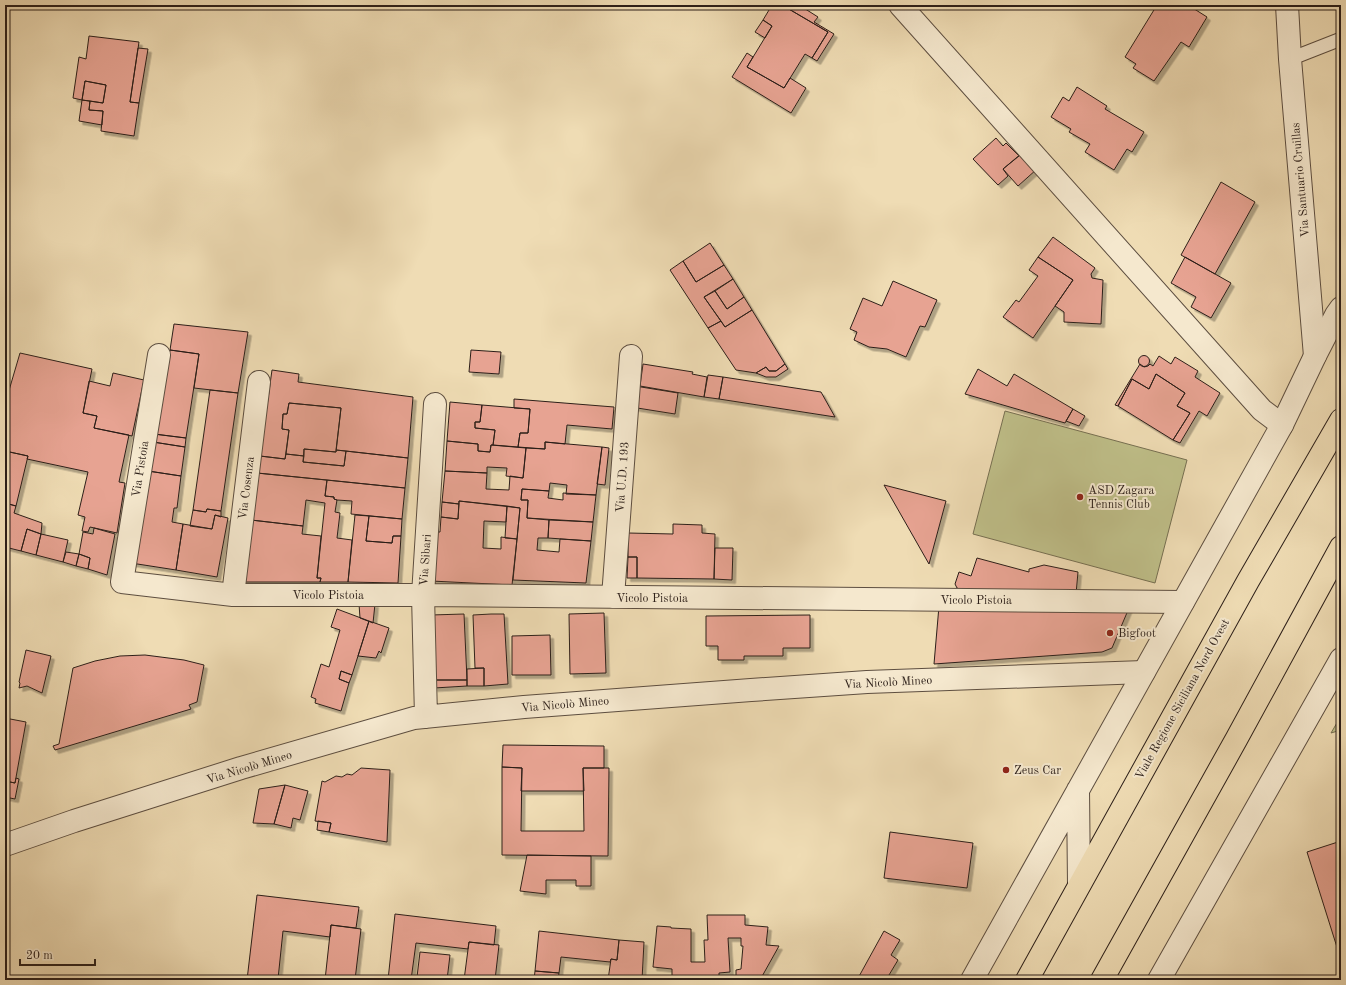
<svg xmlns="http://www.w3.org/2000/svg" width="1346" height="985" font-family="'Old Standard TT',serif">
	<defs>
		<filter id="shadow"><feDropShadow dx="3.5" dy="3.5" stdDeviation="0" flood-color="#0004"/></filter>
	</defs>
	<rect width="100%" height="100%" fill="#efdcb4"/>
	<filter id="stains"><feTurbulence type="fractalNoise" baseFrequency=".005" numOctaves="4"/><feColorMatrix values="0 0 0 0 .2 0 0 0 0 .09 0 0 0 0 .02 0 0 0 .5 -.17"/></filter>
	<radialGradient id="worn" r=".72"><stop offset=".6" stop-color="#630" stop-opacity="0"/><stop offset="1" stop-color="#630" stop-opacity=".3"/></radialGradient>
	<path fill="#bfbf89" stroke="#766f51" d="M1005,411L1187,460L1155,583L973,534Z
		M1341,716V730L1331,733Z"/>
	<path fill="#e7a392" stroke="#2c1f19" filter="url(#shadow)" d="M772,5H782L828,32L812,58L805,54L784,88L747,67L772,26L763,20Z
		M782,5L788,8L790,5H799L818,17L814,22L834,34L817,61L812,58L828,32Z
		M1157,5H1188L1207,17L1189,47L1181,42L1154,81L1133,68L1136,64L1125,57Z
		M763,20L772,26L765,38L755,32Z
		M89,36L139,42L130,102L139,103L134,136L101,131L103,111L89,110L90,101L103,103L106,85L85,81L82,100L73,98L79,57L86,59Z
		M138,48L148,49L139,103L130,102Z
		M747,53L753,57L747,67L784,88L790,78L806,88L791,113L732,77Z
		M85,81L106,85L103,103L82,100Z
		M1077,87L1107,106L1105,109L1144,132L1132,152L1127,149L1114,170L1085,152L1090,144L1069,132L1071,129L1051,117L1063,97L1069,101Z
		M82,100L90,101L89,110L103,111L102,125L79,121Z
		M996,138L1003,146L1006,143L1019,156L1003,169L1008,176L998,185L973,159Z
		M1022,153L1037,169L1018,186L1003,169Z
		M1221,182L1255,202L1215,274L1181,255Z
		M1053,237L1095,268L1091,274L1092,278L1103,280L1101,324L1064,322V312L1055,306L1073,280L1038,257Z
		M710,243L724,265L696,282L683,261Z
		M1038,257L1073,280L1033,338L1003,317L1016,300L1019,302L1038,276L1029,270Z
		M1185,257L1231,283L1211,318L1191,307L1196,297L1171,283Z
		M683,261L696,282L724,265L733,279L704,297L721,321L708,328L670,270Z
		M733,279L744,297L727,309L715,291Z
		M893,281L937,300L925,327L920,326L906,357L887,349L869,347L854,340L857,332L850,329L863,298L882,306Z
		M715,291L727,309L744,297L752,310L725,327L704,297Z
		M752,310L785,364L776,371H769L766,367L756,373L736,370L708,328L721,321L725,327Z
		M174,324L248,332L238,393L194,388L199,354L170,350Z
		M170,350L199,354L186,438L154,434Z
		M471,350L501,352L499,374L469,372Z
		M20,353L92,369L83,413L97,416L94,428L129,435L119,482L125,483L117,533L90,527L88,532L82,531L85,517L78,515L88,472L27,459L28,456L5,451V404Z
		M1138.5 361a5.5 5.5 0 1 1 11 0a5.5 5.5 0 1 1-11 0Z
		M1159,356L1171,364L1175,357L1198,371L1195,377L1220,393L1207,416L1199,411L1180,443L1173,440L1190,413L1177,406L1185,393L1156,374L1149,389L1132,379L1118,406L1115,405L1140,364L1144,367L1148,366L1150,364L1153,366Z
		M643,364L693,372L692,374L707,377L704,397L640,386Z
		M785,364L788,369L776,377H766L756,373L766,367L769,371H776Z
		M978,369L1007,386L1014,374L1073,409L1065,423L965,394Z
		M272,370L299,374L298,382L413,397L408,458L336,450L341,408L289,403L287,414H283L282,429L289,430L285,459L260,456Z
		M113,373L144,380L132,436L94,428L97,416L83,413L89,381L110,386Z
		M1156,374L1185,393L1177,406L1190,413L1173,440L1118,406L1132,379L1149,389Z
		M708,375L723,377L719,399L704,397Z
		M723,377L821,392L835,417L719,399Z
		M635,386L678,393L675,414L631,407Z
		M210,390L238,393L221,511L207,509L206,512L193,510Z
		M514,399L614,407L612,429L567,425L565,444L545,442V449L518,447L520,433H528L530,409L514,408Z
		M450,402L482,405L480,422H475V428L495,430L493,445H491L490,452L478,451V444L447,441Z
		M289,403L341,408L336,452L304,449V456L286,454L289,430L282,429L283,414H287Z
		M482,405L530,409L528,433H520L518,447L493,445L495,430L475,428V422H480Z
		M1073,409L1085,416L1079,426L1066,421Z
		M154,434L186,438L185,447L153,442Z
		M447,441L478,444V451L490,452L491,445L526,448L523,478L506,476L507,468L487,467V473L445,471Z
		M153,442L185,447L181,476L148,471Z
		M545,442L602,447L596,495L566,494L567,485L550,483L549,491L522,489L521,500H528L527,518L549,520L548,538H538L537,550L559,552L560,539L591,541L586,583L513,580L520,508L459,501V504L442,502L445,471L487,473L486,489L509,490L510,476L523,478L526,448L545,449Z
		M602,447L609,448L605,485L597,484Z
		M304,449L336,452V450L346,451L344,466L303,462Z
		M5,451L28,456L16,506L5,503Z
		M346,451L408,458L405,488L257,473L260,456L285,459L286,454L304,456L303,462L344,466Z
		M148,471L181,476L177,508H174L172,522L183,524L176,570L131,563Z
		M257,473L327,480L325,496L334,497V499L337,500L335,512L340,513L337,538L352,540L348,582H320L321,578H317L325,503L306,500L303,526L251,520Z
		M327,480L405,488L402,519L351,514L352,501L337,500L334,499V497L325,496Z
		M884,485L946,501L929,564Z
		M522,489L549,491L548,498L563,500V493L596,495L593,522L527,518L528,500H521Z
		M459,501L507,506L506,522L484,521L483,548L501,549V537L517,539L512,585L431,581L437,532H440L441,517L458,519Z
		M442,502L459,504L458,519L441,517Z
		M5,503L16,506L14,513L42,523L41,534L27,529L21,551L5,547Z
		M507,506L520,508L517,539L505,538Z
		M207,509L221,511V517L215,515L212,529L190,526L193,510L206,512Z
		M215,515L228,518L217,577L176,570L183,524L212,529Z
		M355,515L369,516L366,541L392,543L393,536H401L398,583L348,582Z
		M369,516L402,519L401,536H393L392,543L366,541Z
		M251,520L303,526L302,534L321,536L317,578H321L320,582H242Z
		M549,520L593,522L591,541L548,538Z
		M673,524L702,525V533L715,534L714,579L637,578V557H628V533L673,534Z
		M94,528L115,534L107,575L88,569L90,558L79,554L83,532L93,534Z
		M27,529L41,534L36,555L21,551Z
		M41,534L68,540L63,562L36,555Z
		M715,548H733L732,580L714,579Z
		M66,552L79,554L76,566L63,562Z
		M79,554L90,558L88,569L76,566Z
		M628,557H637V578H627Z
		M977,558L1029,572V569L1044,565L1078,572L1076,594L972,595L957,588L955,584L959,572L971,576Z
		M359,604H375L373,623L360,618Z
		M939,606L1129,608L1112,648L1102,652L934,664Z
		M337,609L369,621L352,675L341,671L339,679L349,683L341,711L315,703L316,699L311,697L321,664L329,667L340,630L331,627Z
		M604,613L606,673L570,674L569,614Z
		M464,614L467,680H434L431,615Z
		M491,614H504L508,684L484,686V668H475L473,615Z
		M810,615V648H783V656H744V660H718V646H706V616Z
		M369,621L389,628L381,653L379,651L376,658L358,656Z
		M550,635L551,675H512V636Z
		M26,650L51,656L42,693L27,686L19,688L20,683L19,682Z
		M145,655L184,660L204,665L197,702L189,705L191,709L55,750L53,746L59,744L73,668L95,661L120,656Z
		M484,668V686H467V669Z
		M341,671L352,675L349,683L339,679Z
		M434,680H467V686L434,688Z
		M5,718L26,722L15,783L5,781Z
		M503,745L604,746V768H583L584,791H521L522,768L502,767Z
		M502,767L522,768L521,831H584L583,768H609L608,856L502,855Z
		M361,768L390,770L387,842L329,832L331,823L315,821L322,781L325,782L336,776L342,777L347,774L352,775Z
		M16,778L19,779L15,799L5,797V781L15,783Z
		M285,785L274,824L253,823L259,789Z
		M285,785L308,791L300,820L293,818L291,828L274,824Z
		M318,821L331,823L329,832L317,830Z
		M890,832L973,843L967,888L884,878Z
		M1341,841V960L1307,852Z
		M527,855L591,856V886H576V880H546V894L520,891Z
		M257,895L359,907L356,928L331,925L330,937L283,931L278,979L268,977L267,980H247Z
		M395,914L496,926L494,945L469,942L468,949L416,943L411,980H388Z
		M707,915H745V925L768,927L766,945L779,946L760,980H736V970L741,969L743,946H741V938H728L730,972L719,973V980H672V969L653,967L657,926L671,927V928L691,929V962H705L704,940H708Z
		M331,925L361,929L355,980H325Z
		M539,931L619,940L617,960L611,959L610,962L561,957L559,973L535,971Z
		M884,931L900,940L891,955L898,960L886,980H857Z
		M619,940L644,942L642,980H608L611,959L617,960Z
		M469,942L499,945L495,980H464Z
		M420,952L450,955L447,980L417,977Z
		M535,971L559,973L558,980H534Z
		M268,977L278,979L285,980H267Z"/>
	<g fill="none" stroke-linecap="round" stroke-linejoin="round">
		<g stroke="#5d4e40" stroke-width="15">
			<path id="service" d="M1290,59L1341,39"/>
		</g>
		<g stroke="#5d4e40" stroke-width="24">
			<path id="minor" d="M900,5L1262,410L1282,425
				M1287,5L1290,59L1315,356
				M159,355L122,582L233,595H423L1183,602
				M233,595L259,382
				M613,597L631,356
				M426,717L423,595L435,404
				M5,845L74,821L241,768L414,718L524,707L751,690L867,682L1144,672"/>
		</g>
		<g stroke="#5d4e40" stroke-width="24">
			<path id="tertiary" d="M1078,790L1079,885
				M972,980L1282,425L1315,356L1336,315L1341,308
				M1159,980L1341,659"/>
		</g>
		<g stroke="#2c1f19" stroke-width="24">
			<path id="primary" d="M1027,980L1248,581L1341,420
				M1102,980L1237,738L1341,547"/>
		</g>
		<use href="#service" stroke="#f5e8ce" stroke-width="13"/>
		<use href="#minor" stroke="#f5e8ce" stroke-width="22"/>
		<use href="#tertiary" stroke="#f5e8ce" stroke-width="22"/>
		<use href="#primary" stroke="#efdcb4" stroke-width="22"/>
	</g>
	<g fill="#8f2418" stroke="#f5e8ce" stroke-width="1.5">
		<circle cx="1080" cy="497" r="4"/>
		<circle cx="1110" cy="633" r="4"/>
		<circle cx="1006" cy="770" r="4"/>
	</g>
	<g text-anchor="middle" stroke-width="4" stroke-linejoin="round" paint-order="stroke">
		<g font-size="12" fill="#2c1f19" stroke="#f5e8ce">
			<text transform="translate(1300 180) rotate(-95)" y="4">Via Santuario Cruillas</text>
			<text transform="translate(140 469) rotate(-81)" y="4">Via Pistoia</text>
			<text transform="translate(622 477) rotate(-86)" y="4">Via U.D. 193</text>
			<text transform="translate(246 488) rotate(-83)" y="4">Via Cosenza</text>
			<text transform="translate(425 560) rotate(-86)" y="4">Via Sibari</text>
			<text x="328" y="599">Vicolo Pistoia</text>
			<text x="652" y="602">Vicolo Pistoia</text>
			<text x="976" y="604">Vicolo Pistoia</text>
			<text transform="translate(888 682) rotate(-3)" y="4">Via Nicolò Mineo</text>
			<text transform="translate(1182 699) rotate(-61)" y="4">Viale Regione Siciliana Nord Ovest</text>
			<text transform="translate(565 704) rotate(-5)" y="4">Via Nicolò Mineo</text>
			<text transform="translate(249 767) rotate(-17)" y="4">Via Nicolò Mineo</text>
		</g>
		<g font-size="12" fill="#2c1f19" stroke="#f5e8ce" text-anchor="start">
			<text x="1088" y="494">ASD Zagara<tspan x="1088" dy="14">Tennis Club</tspan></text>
			<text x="1118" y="637">Bigfoot</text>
			<text x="1014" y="774">Zeus Car</text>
		</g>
	</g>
	<rect width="1346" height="985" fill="none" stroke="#efdcb4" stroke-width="20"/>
	<rect x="6" y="6" width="1334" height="973" fill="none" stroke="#2c1f19" stroke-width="2"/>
	<rect x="10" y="10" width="1326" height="965" fill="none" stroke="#2c1f19"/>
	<path d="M20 959v6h75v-6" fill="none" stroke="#2c1f19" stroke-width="2"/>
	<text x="26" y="959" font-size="12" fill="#2c1f19" stroke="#f5e8ce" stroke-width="3" paint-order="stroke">20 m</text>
	<rect width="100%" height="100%" filter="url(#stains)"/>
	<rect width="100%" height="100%" fill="url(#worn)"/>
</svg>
